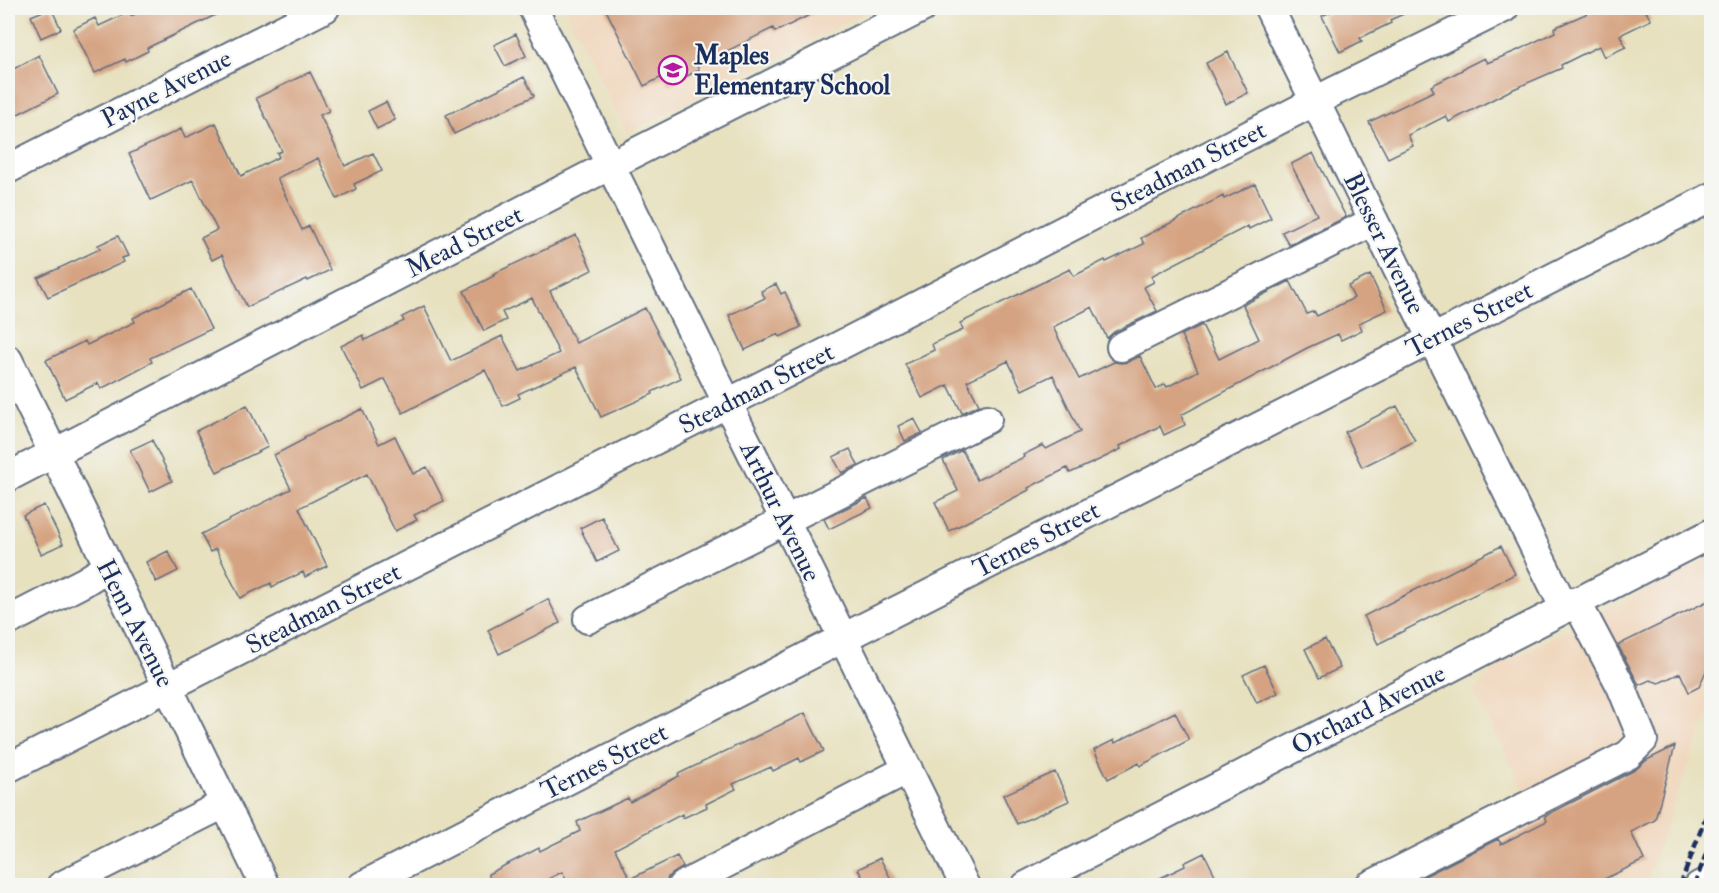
<svg xmlns="http://www.w3.org/2000/svg" width="1719" height="893" font-family="'IM FELL Double Pica',serif">
	<rect width="100%" height="100%" fill="#f6f6f2"/>
	<filter id="ink" filterUnits="userSpaceOnUse"><feTurbulence type="fractalNoise" baseFrequency=".0167" numOctaves="2"/><feDisplacementMap in="SourceGraphic" scale="12" xChannelSelector="R" yChannelSelector="G"/><feConvolveMatrix kernelMatrix="1 2 1 2 8 2 1 2 1" color-interpolation-filters="sRGB"/></filter>
	<filter id="wash" filterUnits="userSpaceOnUse"><feTurbulence type="fractalNoise" baseFrequency=".008" numOctaves="4" result="noise"/><feDisplacementMap in="SourceGraphic" scale="24" xChannelSelector="R" yChannelSelector="G"/><feGaussianBlur stdDeviation="1.35" result="paint"/><feColorMatrix in="noise" values="0 0 0 0 0 0 0 0 0 0 0 0 0 0 0 0 0 1.4 0 .05"/><feComposite in="paint" operator="in"/></filter>
	<g filter="url(#wash)">
		<rect width="100%" height="100%" fill="#e7e1bf"/>
		<path fill="#f0d6bc" d="M564,8H876L627,133Z
			M1711,557V705L1644,885L1347,886L1527,795L1474,692L1499,665Z"/>
		<g id="blocks">
			<path fill="#d5a381" d="M51,8L61,29L41,38L31,16Z
				M148,8H230L147,48L148,51L126,62L125,59L95,73L73,29L95,18L99,26L129,12L131,16Z
				M605,8H824L775,32L773,28L697,66L699,70L669,85L664,76L644,86Z
				M1338,8H1417L1390,20L1391,23L1360,38L1362,41L1340,52L1322,16Z
				M1599,8H1644L1651,20L1620,35L1626,47L1604,57L1599,46L1561,65L1562,68L1509,91L1449,122L1446,116L1408,135L1413,146L1388,158L1369,122L1434,91L1431,86L1462,70V69L1484,58L1487,63L1516,51L1555,32L1554,28Z
				M516,34L526,56L505,66L494,45Z
				M1228,52L1248,93L1226,104L1206,63Z
				M39,55L58,94L8,119V72Z
				M310,72L329,111L320,115L345,166L373,153L382,171L354,184L356,189L337,199L318,158L277,178L302,230L309,226L330,270L308,281L307,279L247,307L222,255L212,260L201,238L217,230L193,180L151,200L129,154L181,129L185,138L216,123L241,176L279,157L277,153L282,151L256,98Z
				M524,77L534,96L454,134L446,115Z
				M386,102L395,120L377,129L368,111Z
				M1313,153L1346,217L1289,245L1282,232L1317,215L1291,164Z
				M1255,184L1271,218L1249,229L1248,226L1151,276L1154,282L1144,287L1157,311L1114,332L1107,338L1092,307L1053,327L1079,379L1114,362L1121,363L1128,362L1140,356L1156,389L1165,384L1167,387L1198,371L1181,335L1202,325L1219,359L1259,339L1243,305L1290,281L1307,314L1314,311L1317,316L1354,298L1348,286L1370,275L1387,310L1359,323L1362,330L1341,340L1338,334L1307,348L1181,415L1185,425L1164,435L1160,426L1120,446L1121,449L1101,459L1070,473L1067,468L1028,488L1029,490L949,531L935,502L958,491L943,460L962,450L977,480L1024,457L1023,455L1043,445L1046,449L1080,432L1053,375L1022,390L1008,361L967,381L979,405L962,413L948,385L922,398L905,364L934,350L932,344L963,330L960,323L1070,269L1074,276L1105,260L1106,262L1144,244L1141,238L1223,196L1224,199Z
				M576,235L592,270L550,291L576,343L645,308L681,378L652,392L653,394L601,417L576,367L518,394L520,398L503,406L485,370L403,413L385,379L363,390L341,346L363,335L365,340L404,321L402,317L424,306L451,361L502,336L520,371L559,353L532,298L502,312L506,320L484,331L464,291L494,276L493,274Z
				M118,236L128,256L122,258L124,262L48,297L38,278L100,249L98,245Z
				M776,284L781,294L785,292L801,327L780,337L778,334L745,350L729,315L765,298L761,291Z
				M191,289L211,329L150,358L152,362L101,389L98,383L65,399L46,360L85,341L87,345L135,322L133,318Z
				M247,405L268,447L217,472L196,431Z
				M1397,406L1415,441L1362,467L1345,432Z
				M362,409L379,444L395,436L413,474L427,467L444,501L414,515L417,520L395,531L367,474L299,508L327,566L305,577L303,572L272,587L271,583L240,598L216,549L210,552L201,534L291,489L274,455L305,439L304,437Z
				M914,418L922,433L905,441L898,426Z
				M152,440L172,481L150,492L130,450Z
				M850,449L858,465L842,473L833,457Z
				M867,498L872,508L829,529L824,519Z
				M44,505L63,544L41,554L23,515Z
				M602,517L619,551L597,562L580,528Z
				M1501,546L1515,574L1378,644L1364,616Z
				M168,551L178,571L156,582L146,562Z
				M548,599L560,623L499,654L488,630Z
				M1712,599V657L1699,687L1689,692L1680,673L1659,683L1650,680L1639,685L1618,645Z
				M1325,639L1340,668L1319,678L1305,649Z
				M1264,665L1278,693L1257,703L1243,675Z
				M1175,712L1189,740L1140,766L1139,763L1108,779L1094,750L1114,740L1115,743Z
				M805,713L824,751L801,762L799,758L773,771L771,767L733,784L736,789L706,804L707,807L683,818L682,814L615,849L630,879L677,856L683,867L668,877L666,885H569L562,872L536,885H494L488,874L539,848L540,851L580,831L577,822L628,798L630,802L679,776L678,774Z
				M1675,746L1655,820L1631,832L1644,860L1592,885H1407L1498,839L1501,844L1547,821L1545,816L1635,770L1647,760Z
				M1055,772L1069,801L1017,824L1003,795Z
				M1204,853L1220,885H1146L1185,866L1184,863Z
				M880,858L894,885H867L858,869Z"/>
		</g>
	</g>
	<g filter="url(#ink)">
		<use href="#blocks" fill-opacity="0" stroke="#626d80" stroke-width="1.5"/>
		<g fill="none" stroke-linecap="round" stroke-linejoin="round">
			<g stroke="#626d80" stroke-width="32">
				<path id="minor" d="M533,8L965,886
					M1269,8L1564,607
					M8,169L325,8
					M1121,347L1374,221
					M8,360L265,886
					M8,477L591,175L922,8
					M588,619L987,419
					M8,621L84,582L108,567
					M8,768L728,403L1335,91L1504,8
					M61,886L224,804
					M362,886L843,638L1712,197
					M682,886L908,769
					M1026,886L1712,533
					M1369,886L1628,755L1643,740L1621,686L1576,601
					M1699,886L1712,879"/>
			</g>
			<use href="#minor" stroke="#fff" stroke-width="28"/>
			<path stroke="#1b2f5e" stroke-width="4.5" stroke-dasharray="9 4.5" stroke-linecap="butt" d="M1680,886L1712,800
				M1694,886L1712,838"/>
		</g>
	</g>
	<defs>
		<g id="school-ring" transform="scale(1.5)"><circle r="9.5" fill="#f6f6f2" stroke="#b5179e" stroke-width="1.5"/><path d="M0-5L7-2L0 1L-7-2ZM-4 1L0 2.5L4 1V4Q0 6-4 4Z" fill="#b5179e"/></g>
	</defs>
	<g fill-rule="evenodd">
		<use href="#school-ring" x="673" y="70"/>
	</g>
	<g text-anchor="middle" stroke-width="4.5" stroke-linejoin="round" paint-order="stroke">
		<g font-size="26" font-weight="bold" fill="#1b2f5e" stroke="#f6f6f2" text-anchor="start">
			<text x="694" y="64">Maples<tspan x="694" dy="30">Elementary School</tspan></text>
		</g>
		<g font-size="26" fill="#1b2f5e" stroke="#f6f6f2">
			<text transform="translate(166 88) rotate(-27)" y="9">Payne Avenue</text>
			<text transform="translate(1188 166) rotate(-27)" y="9">Steadman Street</text>
			<text transform="translate(464 241) rotate(-27)" y="9">Mead Street</text>
			<text transform="translate(1385 243) rotate(64)" y="9">Blesser Avenue</text>
			<text transform="translate(1469 319) rotate(-27)" y="9">Ternes Street</text>
			<text transform="translate(756 388) rotate(-27)" y="9">Steadman Street</text>
			<text transform="translate(781 511) rotate(64)" y="9">Arthur Avenue</text>
			<text transform="translate(1036 539) rotate(-27)" y="9">Ternes Street</text>
			<text transform="translate(323 608) rotate(-27)" y="9">Steadman Street</text>
			<text transform="translate(136 623) rotate(63)" y="9">Henn Avenue</text>
			<text transform="translate(1368 709) rotate(-27)" y="9">Orchard Avenue</text>
			<text transform="translate(604 761) rotate(-27)" y="9">Ternes Street</text>
		</g>
	</g>
	<rect width="1719" height="893" fill="none" stroke="#f6f6f2" stroke-width="30"/>
</svg>
